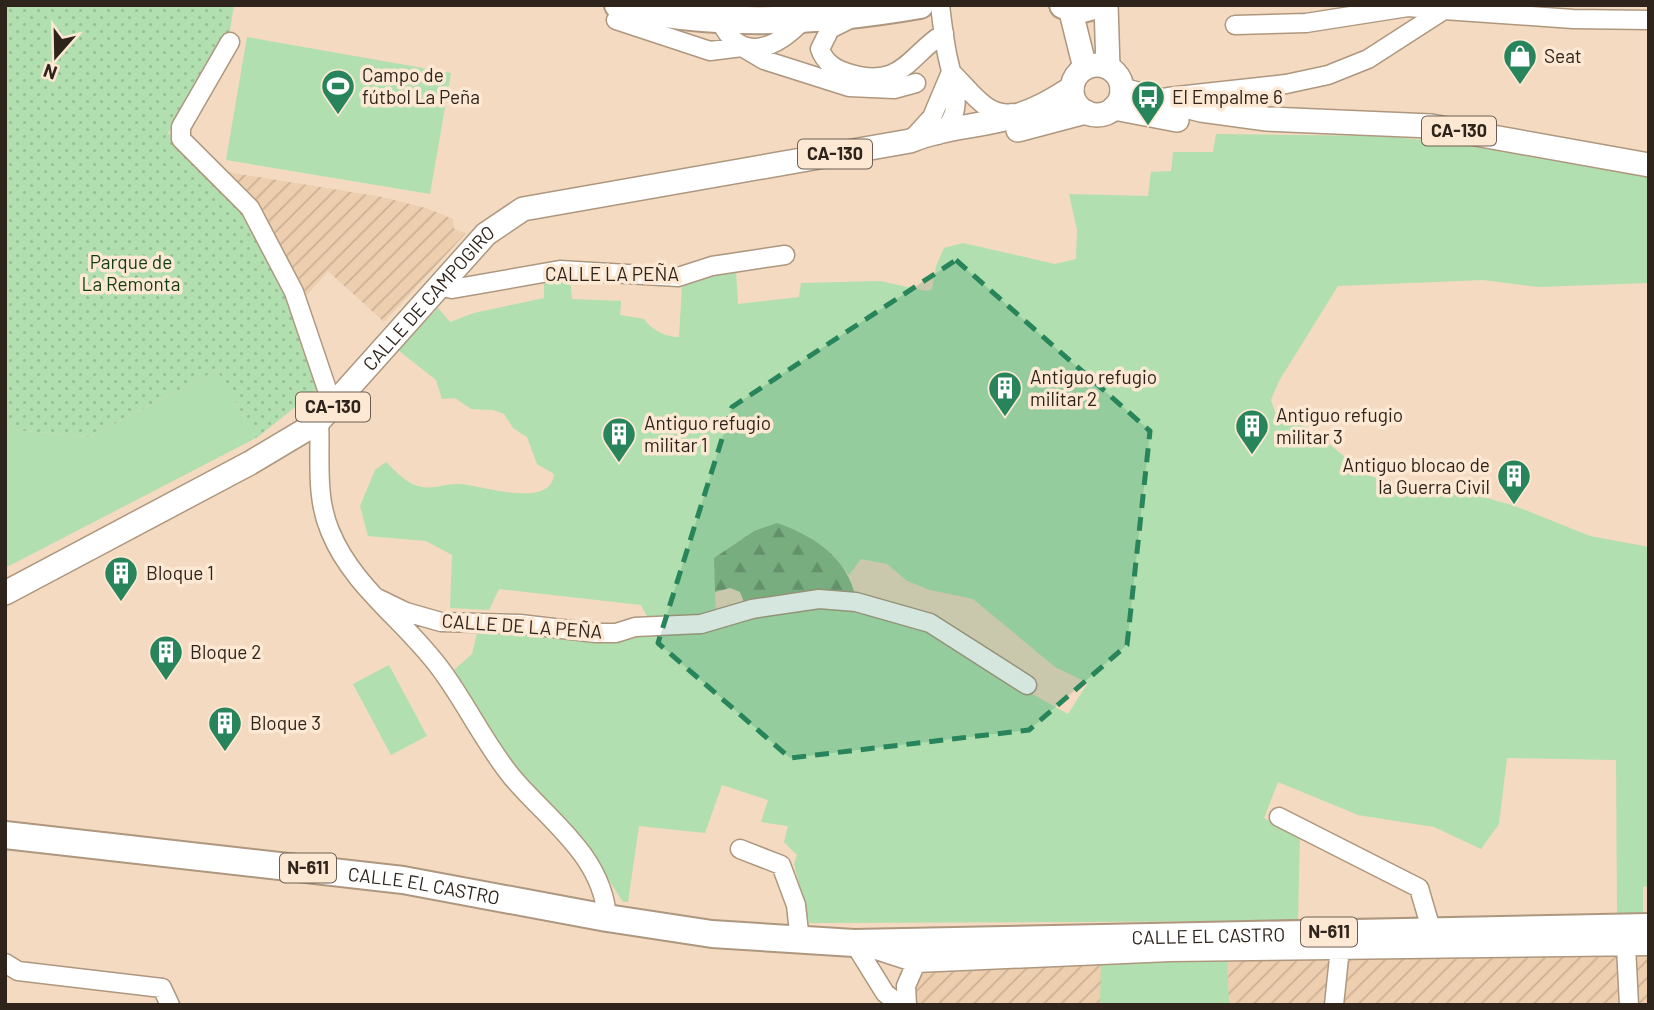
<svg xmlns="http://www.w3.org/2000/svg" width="1654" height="1010" font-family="Barlow,sans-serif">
	<defs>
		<pattern id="industrial-furrows" width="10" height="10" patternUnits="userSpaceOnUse" patternTransform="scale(1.75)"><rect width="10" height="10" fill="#edceaf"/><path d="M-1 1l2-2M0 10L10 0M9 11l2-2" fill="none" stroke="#ccb196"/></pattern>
		<pattern id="forest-firs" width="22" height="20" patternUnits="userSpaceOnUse" patternTransform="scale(1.75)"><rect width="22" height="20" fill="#8bb889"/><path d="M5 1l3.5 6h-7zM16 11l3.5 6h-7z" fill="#72956f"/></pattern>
		<pattern id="park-dots" width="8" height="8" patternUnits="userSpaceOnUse" patternTransform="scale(1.75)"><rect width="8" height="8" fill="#b1dfaf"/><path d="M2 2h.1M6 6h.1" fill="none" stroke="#99bf96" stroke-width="1.8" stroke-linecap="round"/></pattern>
	</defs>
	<rect width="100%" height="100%" fill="#f3dac1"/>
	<path fill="url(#industrial-furrows)" d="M227,172L382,197L426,208L453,219L454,229L466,233L384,322L328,271L300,303L222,178Z
		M1649,952V1005H918L914,999L917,981L926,969L1101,958Z"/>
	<path fill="#b1dfaf" d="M247,37L451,73L430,194L226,160Z
		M1216,134L1382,136L1444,142L1649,175V283L1539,287L1483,280L1338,286L1279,381L1271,400L1275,412L1310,429L1368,475L1386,482L1440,485L1515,506L1590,536L1649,547V886L1643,887V913H1617L1616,760L1507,758L1499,824L1481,849L1434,827L1358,815L1278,782L1264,818L1300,836L1298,921L809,923L794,864L797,855L784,842L788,826L761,822L768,800L722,785L705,833L639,826L628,902H623L583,840L516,771L470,705L454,670L472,654L478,629L563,634L750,612L847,605L938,631L1023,689L1068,714L1088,683L1055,667L973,599L930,590L907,581L887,564L861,559L849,575L833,555L754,531L714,558L716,616L649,620L641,605L499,589L489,610L450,608L452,555L426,541L368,536L360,506L375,470L386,462C396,472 408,485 422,487C434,489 448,483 460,484C480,485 552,510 554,474L537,464L527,437L513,428L504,414L493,410L471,409L455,398L442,399L436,380L398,350L438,308L450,322L474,313L544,298V278L570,276L572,299L621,301L620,315L644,319C652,330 665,337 679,337L682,287L710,273L736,271L738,304L799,297L801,283L880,281L926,291L932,289L936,266L944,248L963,243L1055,264L1076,259L1077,230L1069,194L1148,196L1151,172L1171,171L1173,152H1213Z
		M217,370L256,438L5,568V429L89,437Z
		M389,665L427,736L391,755L353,684Z
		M1227,956L1229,1005H1100L1101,958Z"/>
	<path fill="url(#forest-firs)" d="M777,523C811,535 843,554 854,591L846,597L744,602L740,592L730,588L715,592L714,558L754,531Z"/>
	<path fill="url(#park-dots)" d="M5,5H234L229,37L168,133L247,212L281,278L319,388L259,436L256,438L217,370L89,437L5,429Z"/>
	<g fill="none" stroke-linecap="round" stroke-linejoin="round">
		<g stroke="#ae977f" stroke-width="21">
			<path id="minor" d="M729,5L719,18C739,66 777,49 805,18
				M616,20L710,51L742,47L764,60L849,87L894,89L916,83
				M848,20L830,29L820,49C825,63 835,69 848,73C902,90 909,55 944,33
				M1235,25L1306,23L1408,7L1444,10V8
				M230,42L181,127V139L250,208L294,292L333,407
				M951,72C968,87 986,118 1012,113
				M1168,97L1286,84L1328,75L1368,59L1444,10L1573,19L1649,20
				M938,135C967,114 953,83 947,54C944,38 942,22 940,5
				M913,138L932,117L951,72
				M438,286L452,289L560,270L678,277L712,266L785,255
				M319,421C321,458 315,496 330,531C353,588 407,622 442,671C467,705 485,744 512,777C549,821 603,856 607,918
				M375,597L406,612L441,622L520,624L596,633H616L635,627L701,624L752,609L819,599L856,602L930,623L1027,685
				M1279,817L1419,888L1431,929
				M740,849L781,865L796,905L800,941
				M854,943L885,993L900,1005
				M1626,946L1629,1005
				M867,947L916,963L1170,952L1649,946
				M5,963L18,971L162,988L170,1005
				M907,1005L906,986L916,963
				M1334,1005L1340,948"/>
		</g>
		<g stroke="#ae977f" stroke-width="26">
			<g id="major">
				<path d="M1106,5L1108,67"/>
				<path d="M1070,8L1085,68"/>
				<circle cx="1097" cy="90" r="25"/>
				<path d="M1122,90L1201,110L1267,119L1431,126L1649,165"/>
				<path d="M1114,108L1177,120"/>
				<path d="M1018,130L1086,112"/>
				<path id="s1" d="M5,593L250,463L317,423L486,234L523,209L910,141C943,127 978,127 1012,117C1035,111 1053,100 1072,88"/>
			</g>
		</g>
		<g stroke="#ae977f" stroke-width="30">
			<g id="highway">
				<path d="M618,5C715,28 823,22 920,5"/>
				<path d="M1063,5L1079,10L1097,5"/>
				<path id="s2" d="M5,835L403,880L607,918L712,934L854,943L1649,927"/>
			</g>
		</g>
		<use href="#minor" stroke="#fff" stroke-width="18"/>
		<use href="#major" stroke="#fff" stroke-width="23"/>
		<use href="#highway" stroke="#fff" stroke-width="26"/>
	</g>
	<path fill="#28845a" fill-opacity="0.2" stroke="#28845a" stroke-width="5" stroke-dasharray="14 9" stroke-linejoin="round" d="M956,260L1150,431L1127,645L1029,730L790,758L658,643L732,407Z"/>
	<defs>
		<g id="shop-pin" transform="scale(1.75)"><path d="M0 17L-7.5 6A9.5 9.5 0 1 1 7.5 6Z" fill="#28845a" stroke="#fde8d4"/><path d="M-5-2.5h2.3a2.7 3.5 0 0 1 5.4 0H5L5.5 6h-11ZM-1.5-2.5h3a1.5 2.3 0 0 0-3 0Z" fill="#fff"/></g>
		<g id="stadium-pin" transform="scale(1.75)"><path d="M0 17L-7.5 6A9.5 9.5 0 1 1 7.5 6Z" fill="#28845a" stroke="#fde8d4"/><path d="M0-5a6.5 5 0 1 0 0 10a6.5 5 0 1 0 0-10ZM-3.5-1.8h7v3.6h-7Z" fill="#fff"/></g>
		<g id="bus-pin" transform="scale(1.75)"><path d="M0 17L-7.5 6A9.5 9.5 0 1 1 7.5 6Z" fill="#28845a" stroke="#fde8d4"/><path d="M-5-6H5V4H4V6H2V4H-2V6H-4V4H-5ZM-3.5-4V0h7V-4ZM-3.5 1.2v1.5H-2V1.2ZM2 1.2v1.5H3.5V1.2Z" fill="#fff"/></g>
		<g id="building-pin" transform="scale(1.75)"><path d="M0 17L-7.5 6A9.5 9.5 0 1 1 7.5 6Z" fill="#28845a" stroke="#fde8d4"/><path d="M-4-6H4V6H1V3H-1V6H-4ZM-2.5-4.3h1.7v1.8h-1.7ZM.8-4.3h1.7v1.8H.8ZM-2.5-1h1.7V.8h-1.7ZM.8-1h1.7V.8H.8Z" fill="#fff"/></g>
	</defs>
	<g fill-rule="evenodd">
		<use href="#shop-pin" x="1520" y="56"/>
		<use href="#stadium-pin" x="338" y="86"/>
		<use href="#bus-pin" x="1148" y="97"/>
		<use href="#building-pin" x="1005" y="388"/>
		<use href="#building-pin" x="1252" y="426"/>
		<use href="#building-pin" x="619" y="434"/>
		<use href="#building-pin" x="1514" y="476"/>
		<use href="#building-pin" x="121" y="573"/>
		<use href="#building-pin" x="166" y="652"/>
		<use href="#building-pin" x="225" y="723"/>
	</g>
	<g text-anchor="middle" stroke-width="7" stroke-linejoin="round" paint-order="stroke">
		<g fill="#fde8d4" stroke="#6c5f52" stroke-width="2">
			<rect x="1422" y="116.5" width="74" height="29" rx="5"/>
			<rect x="798" y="139.5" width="74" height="29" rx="5"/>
			<rect x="296" y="392.5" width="74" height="29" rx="5"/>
			<rect x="280" y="853.5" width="56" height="29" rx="5"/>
			<rect x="1301" y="917.5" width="56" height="29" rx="5"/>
		</g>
		<g font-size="18" font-weight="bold" fill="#2e241b">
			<text x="1459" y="137">CA-130</text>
			<text x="835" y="160">CA-130</text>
			<text x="333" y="413">CA-130</text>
			<text x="308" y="874">N-611</text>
			<text x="1329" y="938">N-611</text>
		</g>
		<g font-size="19" fill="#2e241b" stroke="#fde8d4" text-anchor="start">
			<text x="1544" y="63">Seat</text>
			<text x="362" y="82">Campo de<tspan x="362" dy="22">fútbol La Peña</tspan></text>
			<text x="1172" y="104">El Empalme 6</text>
			<text x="1030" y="384">Antiguo refugio<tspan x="1030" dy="22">militar 2</tspan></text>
			<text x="1276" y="422">Antiguo refugio<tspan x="1276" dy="22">militar 3</tspan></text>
			<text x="644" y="430">Antiguo refugio<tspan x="644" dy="22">militar 1</tspan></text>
			<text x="1490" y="472" text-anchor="end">Antiguo blocao de<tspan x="1490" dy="22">la Guerra Civil</tspan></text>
			<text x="146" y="580">Bloque 1</text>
			<text x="190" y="659">Bloque 2</text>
			<text x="250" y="730">Bloque 3</text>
		</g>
		<g font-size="19" fill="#0f3e11" stroke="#fde8d4">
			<text x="131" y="269">Parque de<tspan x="131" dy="22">La Remonta</tspan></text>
		</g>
		<g font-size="19" fill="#2e241b" stroke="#fde8d4">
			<text x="612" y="281">CALLE LA PEÑA</text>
			<text dy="7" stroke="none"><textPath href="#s1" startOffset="523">CALLE DE CAMPOGIRO</textPath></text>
			<text transform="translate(522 626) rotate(4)" y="7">CALLE DE LA PEÑA</text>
			<text dy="7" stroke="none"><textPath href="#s2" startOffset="422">CALLE EL CASTRO</textPath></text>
			<text dy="7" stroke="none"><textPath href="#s2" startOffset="1211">CALLE EL CASTRO</textPath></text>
		</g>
	</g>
	<rect width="1654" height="1010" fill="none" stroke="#2e241b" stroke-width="14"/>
	<g transform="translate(56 56) rotate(200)" stroke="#fde8d4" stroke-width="5" paint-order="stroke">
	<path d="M0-5L12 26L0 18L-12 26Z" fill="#2e241b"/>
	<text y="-10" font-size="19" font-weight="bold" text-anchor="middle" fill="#2e241b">N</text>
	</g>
</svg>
